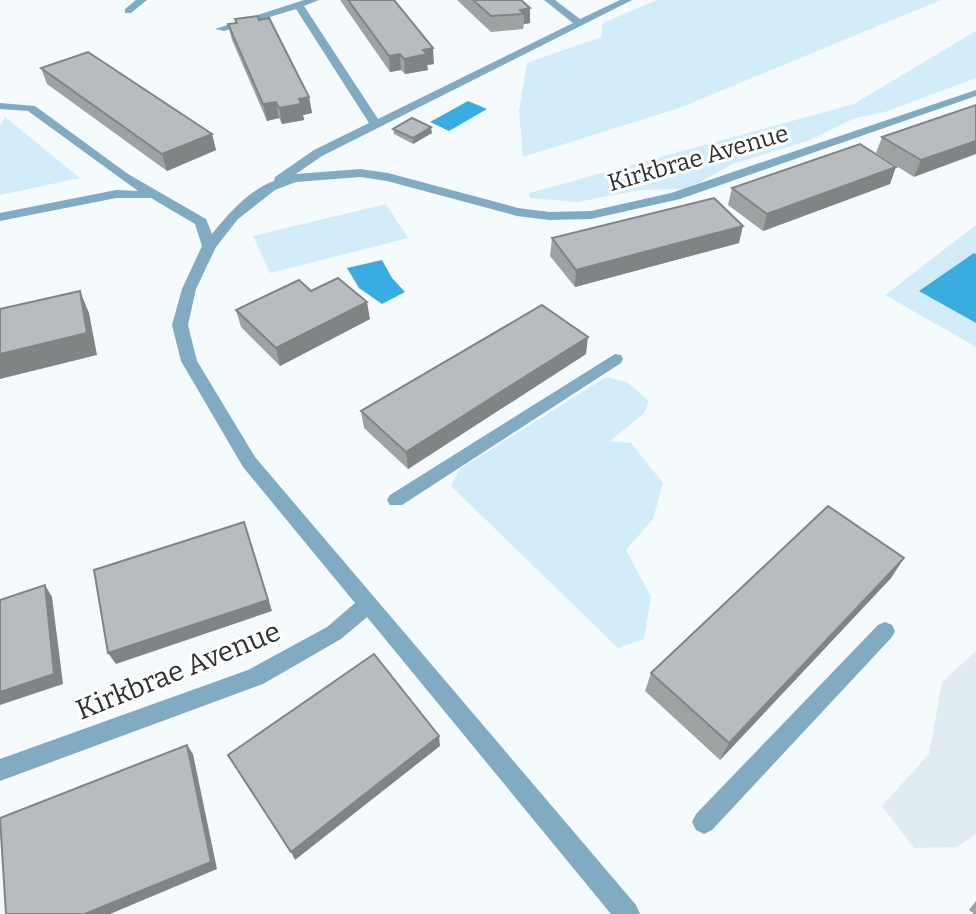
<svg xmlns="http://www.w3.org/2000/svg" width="976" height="914" font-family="Bitter,serif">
	<rect width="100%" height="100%" fill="#f5fafc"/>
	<path fill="#e0ecf2" d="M976,651V834L957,847L914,848L882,806L929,754L942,682Z"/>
	<path fill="#d3ecfa" d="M657,0H941L679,108L523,157L519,111L527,63L601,37L603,23Z
		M976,31V78L885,112L855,118L810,140L733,164L688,189L640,190L578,202L530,198L529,193L854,104Z
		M5,117L80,178L0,195V126Z
		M386,204L408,238L270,273L253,236Z
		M976,225V347L885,295Z
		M606,377L627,382L649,401L644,413L610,441L631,443L663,483L653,519L626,550L651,597L644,639L618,648L451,486L460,469Z"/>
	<path fill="#39ace0" d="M468,101L487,109L449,131L430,122Z
		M974,253L976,254V323L919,291Z
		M382,260L392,278L405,292L382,304L359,288L347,268Z"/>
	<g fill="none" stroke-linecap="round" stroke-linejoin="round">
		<path fill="#81abc2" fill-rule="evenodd" d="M136,0H147L131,13H125V9Z
			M304,0H319L304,6L378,119L573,23L544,0H555L580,19L620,0H632L322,156L296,174L360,169L388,173L518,208L549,212L591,211L671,193L976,90V96L680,199L591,219L549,220L517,216L387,181L360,177L296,182L275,190L238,219L216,247L196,289L188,325L197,361L255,457L636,905L640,914H611L367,617L341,639L263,684L0,781V759L248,670L327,627L355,603L243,467L181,361L172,325L182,289L202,246L195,224L151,198H116L0,221V213L116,190L138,191L28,111L0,109V103L35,106L128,174L206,219L212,234C228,214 249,190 274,181L275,177L314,150L369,123L296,9L224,31L215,29Z
			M615,354L621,355L623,359L621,363L402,505H390L387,500L390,495Z
			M885,622L892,625L895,631L892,637L712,830L704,834L696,830L692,822L696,814L878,625Z"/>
	</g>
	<path fill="#9ea2a3" d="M340,0H394L434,64L427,65L428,70L405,74L401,70L390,72Z
		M457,0H521L530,8V23L524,24L523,29L491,32Z
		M235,19L259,20L309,97L312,113L303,115L304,120L282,124L279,118L267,121L232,40L228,24L236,23Z
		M41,68L212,134L216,150L167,171L47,84Z
		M976,105L914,177L876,153L882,137Z
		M393,129L432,133L413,144L394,134Z
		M890,184L763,231L728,205L732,188Z
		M552,238L739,243L575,287L550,256Z
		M311,291L370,319L280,366L241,327L236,310Z
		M586,354L408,469L364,428L361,411Z
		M904,558L891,578L720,760L645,691L651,673Z
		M976,901V914H974L969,910Z"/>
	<path fill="#818485" d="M530,8V23L524,24V14L520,10Z
		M433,48L434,64L427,65L428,70L405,74L404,59L423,50Z
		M400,54L401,70L390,72L389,56Z
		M309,97L312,113L303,115L304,120L282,124L279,108L299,99Z
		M276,102L279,118L267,121L263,104Z
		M431,127L432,133L413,144V138Z
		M212,134L216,150L167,171L162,154Z
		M976,141V154L914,177L921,160Z
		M896,167L890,184L763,231L767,214Z
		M743,226L739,243L575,287L576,270Z
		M80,291L89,313L97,355L0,379V354Z
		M367,302L370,319L280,366L276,348Z
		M588,337L586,354L408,469L406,452Z
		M244,522L272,611L116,664L108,653Z
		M904,558L891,578L720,760L729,743Z
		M45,585L52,597L63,684L0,705V692Z
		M439,736L440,746L295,860L291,852Z
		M187,745L193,754L217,869L110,914H85Z"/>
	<path fill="#b8bcbe" stroke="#818485" stroke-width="2" d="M348,0H394L433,48L423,50L427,54L404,59L400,54L389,56Z
		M473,0H521L530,8L520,10L524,14L491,16Z
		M258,16L259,20L269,18L309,97L299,99L301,104L279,108L276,102L263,104L228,24L237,23L235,19Z
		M88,52L212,134L162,154L41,68Z
		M976,105V141L921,160L882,137Z
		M412,118L431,127L413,138L393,129Z
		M860,144L896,167L767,214L732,188Z
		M714,198L743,226L576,270L552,238Z
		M338,278L367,302L276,348L236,310L299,280L311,291Z
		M80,291L87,333L0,354V309Z
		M542,305L588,337L406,452L361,411Z
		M828,506L904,558L729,743L651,673Z
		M244,522L268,600L108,653L94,570Z
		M45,585L54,674L0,692V600Z
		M374,654L439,736L291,852L228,755Z
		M187,745L211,862L85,914H6L0,818Z"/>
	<g text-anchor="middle" stroke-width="6" stroke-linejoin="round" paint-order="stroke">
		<g font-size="24" fill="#2f3132" stroke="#fff">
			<text transform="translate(698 158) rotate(-16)" y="8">Kirkbrae Avenue</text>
		</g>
		<g font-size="28" fill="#2f3132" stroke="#fff">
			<text transform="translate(178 670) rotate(-22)" y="10">Kirkbrae Avenue</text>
		</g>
	</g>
</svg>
